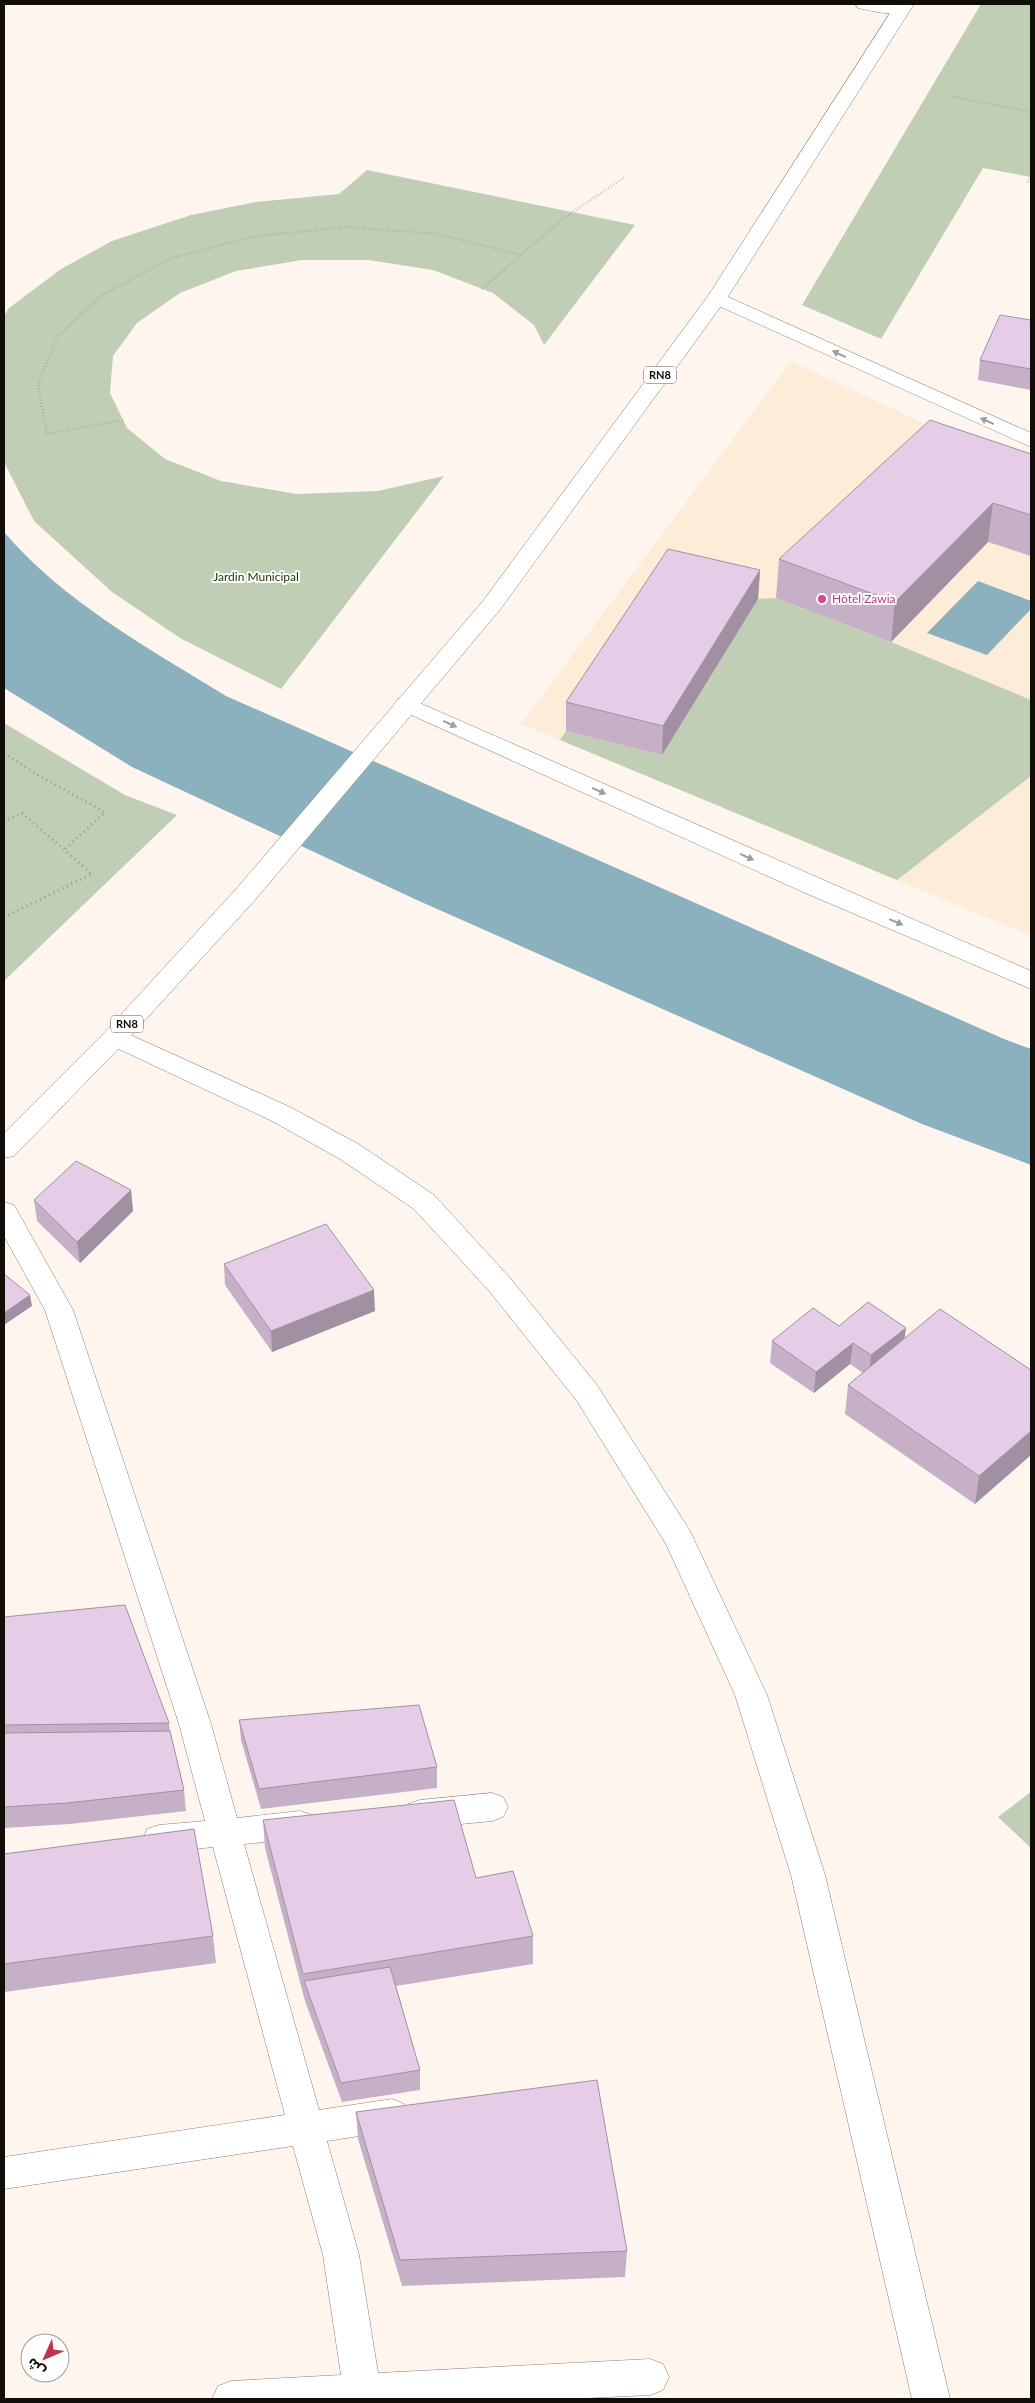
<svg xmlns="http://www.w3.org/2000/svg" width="1035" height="2403" font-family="Lato,'Noto Sans Arabic',sans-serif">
	<rect width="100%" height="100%" fill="#fef6ee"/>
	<path fill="#fdecd7" d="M791,361L1031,474V936L521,724Z"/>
	<path fill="#c0ceb5" d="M981,4H1031V177L983,168L881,339L802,305Z
		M367,170L635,225L544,345L534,325L493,293L433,270L369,260H302L236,271L180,293L137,323L113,356L110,393L127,428L165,459L221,481L297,494L378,491L444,476L281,689L180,638L112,592L34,521L4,462V316L9,308L61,269L112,241L191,215L256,202L339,194Z
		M776,598L891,642L1031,700V776L897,880L560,740L566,731L662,755L758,599Z
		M4,723L125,795L177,815L4,981Z
		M1031,1792V1848L998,1817Z"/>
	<path fill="#8bb0be" d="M4,532C64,602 148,648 226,696L1004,1039L1031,1049V1165L922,1124L419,901L132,767L4,688Z
		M978,581L1031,601V609L987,655L927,633Z"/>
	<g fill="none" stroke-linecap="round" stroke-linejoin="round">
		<g stroke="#8a7f72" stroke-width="1">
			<path id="minor" d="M855,4H901L907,5L910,9L907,13C893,16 872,11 858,8Z
				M4,1202L14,1205L73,1310L211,1724L237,1818L300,1811L312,1815L316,1825L312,1835L300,1839L244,1844L319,2110L392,2099L404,2104L410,2115L404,2126L392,2131L327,2141L359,2255L378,2373L650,2359L663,2364L669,2377L663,2390L650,2395L565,2399H212L218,2386L231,2381L341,2375L323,2255L293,2146L4,2189V2157L285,2115L213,1847L159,1853L147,1849L143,1839L147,1829L159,1825L205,1821L179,1724L45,1310L4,1236Z
				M492,1793L503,1797L508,1807L503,1817L492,1821L420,1828L408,1824L404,1814L408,1804L420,1800Z"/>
		</g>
		<g stroke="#8a7f72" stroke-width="1">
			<path id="tertiary" d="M717,292L1031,433V447L710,302L707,298L710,294Z
				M406,697L1031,971V989L803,892L398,709L394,704L398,699Z"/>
		</g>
		<g stroke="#8a7f72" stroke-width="1">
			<path id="secondary" d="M115,1028L290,1107L360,1145L434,1195L510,1278L597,1385L690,1531L767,1695L825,1875L950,2399H912L791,1875L735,1695L666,1544L577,1401L490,1292L414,1209L340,1159L272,1121L106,1043L102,1037L106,1031Z"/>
		</g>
		<g stroke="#8a7f72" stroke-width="1">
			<path id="primary" d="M896,4H914L727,298L499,611L255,900L124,1043L14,1156L4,1158V1133L106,1031L237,888L483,601L708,296Z"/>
		</g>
		<path stroke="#9d9790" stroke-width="2.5" stroke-dasharray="0.5 2.5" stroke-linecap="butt" d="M949,96L1031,112
			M1028,182L1031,175
			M482,289L564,218L625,177
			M123,420L47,434L38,384L58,336L103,294L172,258L256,236L347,227L438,234L521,255"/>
		<path stroke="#9d9790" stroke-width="3" stroke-dasharray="1 4" stroke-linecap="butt" d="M4,753L36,774L105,812L64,850
			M4,822L22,813L92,874L4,917"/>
		<use href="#minor" fill="#fff" fill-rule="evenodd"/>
		<use href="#tertiary" fill="#fff" fill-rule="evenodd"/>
		<use href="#secondary" fill="#fff" fill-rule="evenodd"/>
		<use href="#primary" fill="#fff" fill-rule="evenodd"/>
	</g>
	<path fill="#c6b0c7" d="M1031,320V390L978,380L980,360Z
		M1031,454V556L988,542L891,642L776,598L779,559Z
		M760,570L758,599L662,755L566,731V702Z
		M131,1190L133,1211L80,1263L37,1221L34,1200Z
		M224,1264L375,1311L272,1352L225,1285Z
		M839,1326L904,1339L1031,1370L975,1504L845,1414L848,1385L863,1373L850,1364L814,1393L770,1363L772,1341Z
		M4,1617L169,1723L170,1731L184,1790L186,1811L70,1824L4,1828Z
		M239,1720L437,1767V1788L261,1809L241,1740Z
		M263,1820L476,1878L533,1936V1964L396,1986L420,2070V2090L342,2102L305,2001L265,1848Z
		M4,1854L213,1936L216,1963L4,1992Z
		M356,2112L627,2251L625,2277L402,2286L358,2139Z"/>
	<path fill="#a190a2" d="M993,503L988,542L891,642L895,602Z
		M760,570L758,599L662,755L663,726Z
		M131,1190L133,1211L80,1263L77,1242Z
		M374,1290L375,1311L272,1352L271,1331Z
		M30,1295L32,1306L4,1325V1313Z
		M906,1328L903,1349L869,1377L871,1355Z
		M853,1343L850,1364L814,1393L816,1372Z
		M1031,1431V1455L975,1504L979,1476Z"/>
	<path fill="#e6cde7" stroke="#a190a2" d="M1000,315L1031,320V369L980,360Z
		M930,420L1031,454V515L993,503L895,602L779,559Z
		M668,549L760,570L663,726L566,702Z
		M76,1161L131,1190L77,1242L34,1200Z
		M326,1224L374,1290L271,1331L224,1264Z
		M4,1274L30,1295L4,1313Z
		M868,1302L906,1328L871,1355L853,1343L816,1372L772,1341L813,1308L839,1326Z
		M940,1309L1031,1370V1431L979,1476L848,1385Z
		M125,1605L169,1723L4,1725V1617Z
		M419,1705L437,1767L259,1789L239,1720Z
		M170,1731L184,1790L67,1803L4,1807V1733Z
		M454,1800L476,1878L513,1871L533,1936L303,1974L263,1820Z
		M194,1829L213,1936L4,1964V1854Z
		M390,1967L420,2070L341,2083L304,1981Z
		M597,2080L627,2251L400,2260L356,2112Z"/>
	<defs><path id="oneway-solid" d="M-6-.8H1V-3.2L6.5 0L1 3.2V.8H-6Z" transform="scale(1.25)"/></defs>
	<g fill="#a09e9c">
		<use href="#oneway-solid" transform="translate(839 354) rotate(-155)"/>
		<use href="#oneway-solid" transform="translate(987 421) rotate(-156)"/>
		<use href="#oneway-solid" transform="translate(450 724) rotate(24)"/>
		<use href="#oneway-solid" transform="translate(599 791) rotate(24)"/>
		<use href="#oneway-solid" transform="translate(747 857) rotate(24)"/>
		<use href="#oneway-solid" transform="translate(896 922) rotate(23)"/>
	</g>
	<circle fill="#d1479c" stroke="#fff" stroke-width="2" cx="822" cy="599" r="5"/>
	<g text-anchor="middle" stroke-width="4" stroke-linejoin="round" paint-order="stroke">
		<g fill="#fff" stroke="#585652" stroke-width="1">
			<rect x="644" y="366.5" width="32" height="17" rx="4"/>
			<rect x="111" y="1015.5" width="32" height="17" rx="4"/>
		</g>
		<g font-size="11" font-weight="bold" fill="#110d08">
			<text x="660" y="379">RN8</text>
			<text x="127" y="1028">RN8</text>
		</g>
		<g font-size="12" fill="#1d3102" stroke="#fff">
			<text x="256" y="581">Jardin Municipal</text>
		</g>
		<g font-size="12" fill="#b23c85" stroke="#fff" text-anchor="start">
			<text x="832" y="603">Hôtel Zawia</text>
		</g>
	</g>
	<rect width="1035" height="2403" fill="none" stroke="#110d08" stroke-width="10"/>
	<g transform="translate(45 2358) rotate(225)"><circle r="24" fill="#ffffff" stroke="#a09e9c"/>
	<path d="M0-4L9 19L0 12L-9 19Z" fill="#c3324b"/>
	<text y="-8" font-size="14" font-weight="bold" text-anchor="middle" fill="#110d08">ش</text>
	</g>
</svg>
